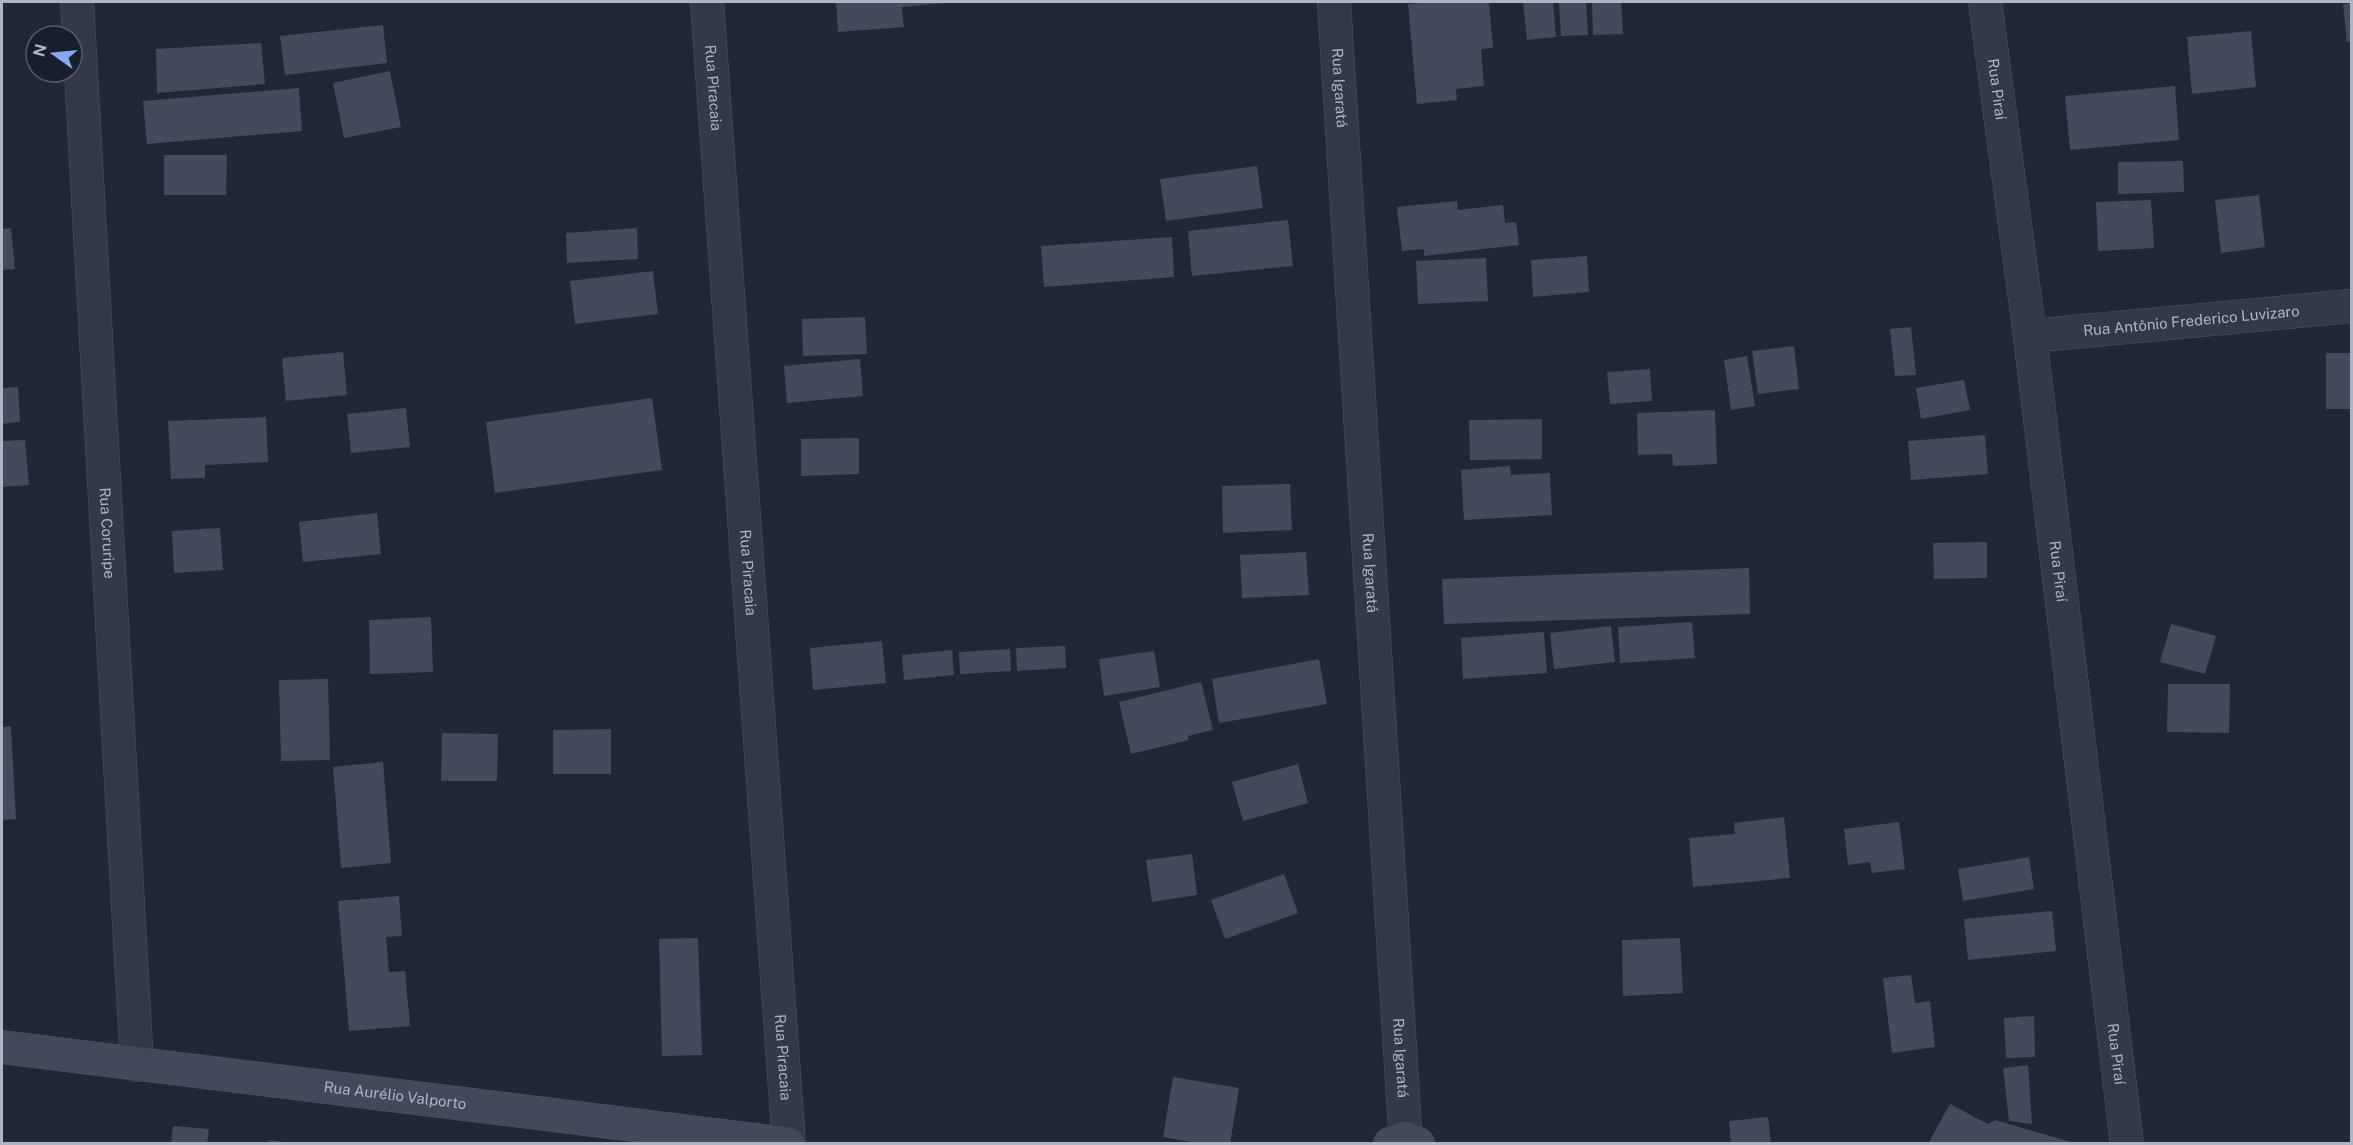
<svg xmlns="http://www.w3.org/2000/svg" width="2353" height="1145" font-family="'Public Sans',sans-serif">
	<rect width="100%" height="100%" fill="#212834"/>
	<path fill="#424b59" d="M836,2H944L945,3L902,7L904,27L838,32Z
		M1436,2H1489L1493,48L1481,49L1484,86L1456,89L1457,100L1417,104L1408,4Z
		M1523,2H1553L1556,37L1527,40Z
		M1559,2H1586L1588,35L1561,36Z
		M1592,2H1621L1623,34L1593,35Z
		M2352,3V42H2347L2343,4Z
		M383,25L387,63L285,75L280,36Z
		M2251,31L2256,87L2192,94L2187,37Z
		M261,43L265,84L157,93L156,49Z
		M390,71L401,127L344,138L333,83Z
		M2175,86L2179,140L2070,150L2065,96Z
		M299,88L302,131L147,144L143,101Z
		M164,155H227L226,195H164Z
		M2183,161L2184,192L2118,194V162Z
		M1257,166L1263,208L1166,221L1160,179Z
		M2259,195L2265,247L2221,253L2215,200Z
		M2151,200L2154,248L2098,251L2096,202Z
		M1457,201L1458,210L1503,205L1505,223L1516,222L1519,245L1424,256V249L1402,251L1397,207Z
		M1288,220L1293,266L1192,276L1188,231Z
		M11,228L15,269L2,270V229Z
		M637,228L638,259L567,263L566,233Z
		M1172,237L1174,277L1044,287L1041,246Z
		M1587,256L1589,292L1533,297L1531,260Z
		M1486,258L1488,301L1418,304L1416,261Z
		M653,271L658,314L575,324L570,281Z
		M865,317L867,354L803,356L802,319Z
		M1911,327L1916,375L1895,376L1890,329Z
		M1794,346L1799,389L1758,394L1752,351Z
		M343,352L347,395L286,401L282,358Z
		M2326,353H2352V409H2326Z
		M1747,356L1755,406L1731,410L1724,360Z
		M860,359L863,396L787,403L784,366Z
		M1650,369L1652,401L1610,404L1607,372Z
		M1964,380L1970,410L1921,419L1916,388Z
		M18,387L20,422L2,424V388Z
		M652,398L662,470L495,493L486,422Z
		M406,408L410,447L351,453L347,414Z
		M1715,410L1717,464L1673,466L1672,454L1638,455L1637,413Z
		M266,417L268,462L205,465V478L171,479L168,421Z
		M1542,419V459L1470,460L1469,420Z
		M1985,435L1988,474L1911,480L1908,441Z
		M859,438V474L801,476V439Z
		M25,440L29,485L2,487V441Z
		M1510,466L1511,475L1550,473L1552,515L1464,520L1461,470Z
		M1290,484L1292,530L1223,533L1222,486Z
		M377,513L381,554L303,562L299,522Z
		M220,528L223,570L174,573L172,531Z
		M1987,542V578L1934,579L1933,543Z
		M1306,552L1309,595L1242,598L1240,555Z
		M1749,568L1750,614L1444,624L1442,579Z
		M431,617L433,672L370,674L369,620Z
		M1692,622L1695,658L1620,663L1618,627Z
		M2171,624L2216,636L2205,674L2160,662Z
		M1611,626L1615,662L1554,669L1550,633Z
		M1544,632L1547,673L1463,679L1461,638Z
		M882,641L886,683L813,690L810,648Z
		M1065,646L1066,668L1017,671L1016,648Z
		M1010,649L1011,671L960,674L959,652Z
		M952,650L954,675L904,680L902,655Z
		M1154,651L1160,687L1104,696L1099,659Z
		M1319,659L1327,704L1219,723L1212,679Z
		M328,679L330,760L281,761L279,680Z
		M1201,682L1213,730L1188,736L1189,740L1131,754L1119,702Z
		M2168,684H2230L2229,733L2167,732Z
		M11,726L16,819L2,820V727Z
		M611,729V774H553V730Z
		M442,733L498,734L497,781H441Z
		M383,762L391,863L341,868L333,767Z
		M1298,764L1308,803L1243,821L1232,782Z
		M1784,817L1790,878L1693,887L1689,838L1735,834L1734,823Z
		M1899,822L1905,869L1872,873L1870,862L1848,865L1844,829Z
		M1192,854L1197,895L1152,902L1146,860Z
		M2029,857L2034,889L1963,901L1958,869Z
		M1284,874L1298,913L1225,939L1211,900Z
		M399,896L402,936L386,937L389,972L405,971L410,1026L349,1031L338,901Z
		M2052,911L2056,951L1968,960L1964,919Z
		M698,938L702,1055L662,1056L659,939Z
		M1680,938L1683,993L1623,996L1622,940Z
		M1911,975L1915,1003L1930,1001L1935,1047L1892,1053L1883,978Z
		M2034,1016L2035,1057L2006,1058L2004,1018Z
		M2028,1065L2032,1124L2009,1121L2003,1068Z
		M1173,1077L1239,1088L1230,1144H1201L1163,1137Z
		M1950,1104L1988,1124L1995,1120L2078,1144H1928Z
		M1768,1117L1771,1144H1731L1729,1121Z
		M173,1126L209,1129L207,1144H171Z
		M269,1140L286,1142V1144H268Z"/>
	<g fill="none" stroke-linecap="round" stroke-linejoin="round">
		<g stroke="#4e5560" stroke-width="34">
			<g id="minor">
				<path id="s1" d="M77,2L137,1065"/>
				<path id="s2" d="M707,2L789,1144"/>
				<path id="s3" d="M1334,2L1406,1144"/>
				<path id="s4" d="M1985,2L2030,336L2127,1144"/>
				<path id="s5" d="M2030,336L2352,306"/>
			</g>
		</g>
		<g stroke="#4e5560" stroke-width="34">
			<g id="secondary">
				<path id="s6" d="M2,1047L788,1144"/>
				<path d="M1390,1144L1406,1138L1418,1144"/>
			</g>
		</g>
		<use href="#minor" stroke="#343a45" stroke-width="33"/>
		<use href="#secondary" stroke="#424958" stroke-width="33"/>
	</g>
	<g text-anchor="middle" stroke-width="5" stroke-linejoin="round" paint-order="stroke">
		<g font-size="15" fill="#aeb5c2" stroke="#191f2a">
			<text dy="5" stroke="none"><textPath href="#s3" startOffset="86">Rua Igaratá</textPath></text>
			<text dy="5" stroke="none"><textPath href="#s2" startOffset="86">Rua Piracaia</textPath></text>
			<text dy="5" stroke="none"><textPath href="#s4" startOffset="88">Rua Piraí</textPath></text>
			<text dy="5" stroke="none"><textPath href="#s5" startOffset="162">Rua Antônio Frederico Luvizaro</textPath></text>
			<text dy="5" stroke="none"><textPath href="#s1" startOffset="532">Rua Coruripe</textPath></text>
			<text dy="5" stroke="none"><textPath href="#s2" startOffset="572">Rua Piracaia</textPath></text>
			<text dy="5" stroke="none"><textPath href="#s3" startOffset="572">Rua Igaratá</textPath></text>
			<text dy="5" stroke="none"><textPath href="#s4" startOffset="574">Rua Piraí</textPath></text>
			<text dy="5" stroke="none"><textPath href="#s4" startOffset="1060">Rua Piraí</textPath></text>
			<text dy="5" stroke="none"><textPath href="#s2" startOffset="1058">Rua Piracaia</textPath></text>
			<text dy="5" stroke="none"><textPath href="#s3" startOffset="1058">Rua Igaratá</textPath></text>
			<text dy="5" stroke="none"><textPath href="#s6" startOffset="396">Rua Aurélio Valporto</textPath></text>
		</g>
	</g>
	<rect width="2353" height="1145" fill="none" stroke="#aeb5c2" stroke-width="6"/>
	<g transform="translate(54 54) rotate(285)"><circle r="28" fill="#191f2a" stroke="#555b67" stroke-width="1.5"/>
	<path d="M0-4.5L10 22L0 15L-10 22Z" fill="#85a9f0"/>
	<text y="-9" font-size="16" font-weight="bold" text-anchor="middle" fill="#aeb5c2">N</text>
	</g>
</svg>
